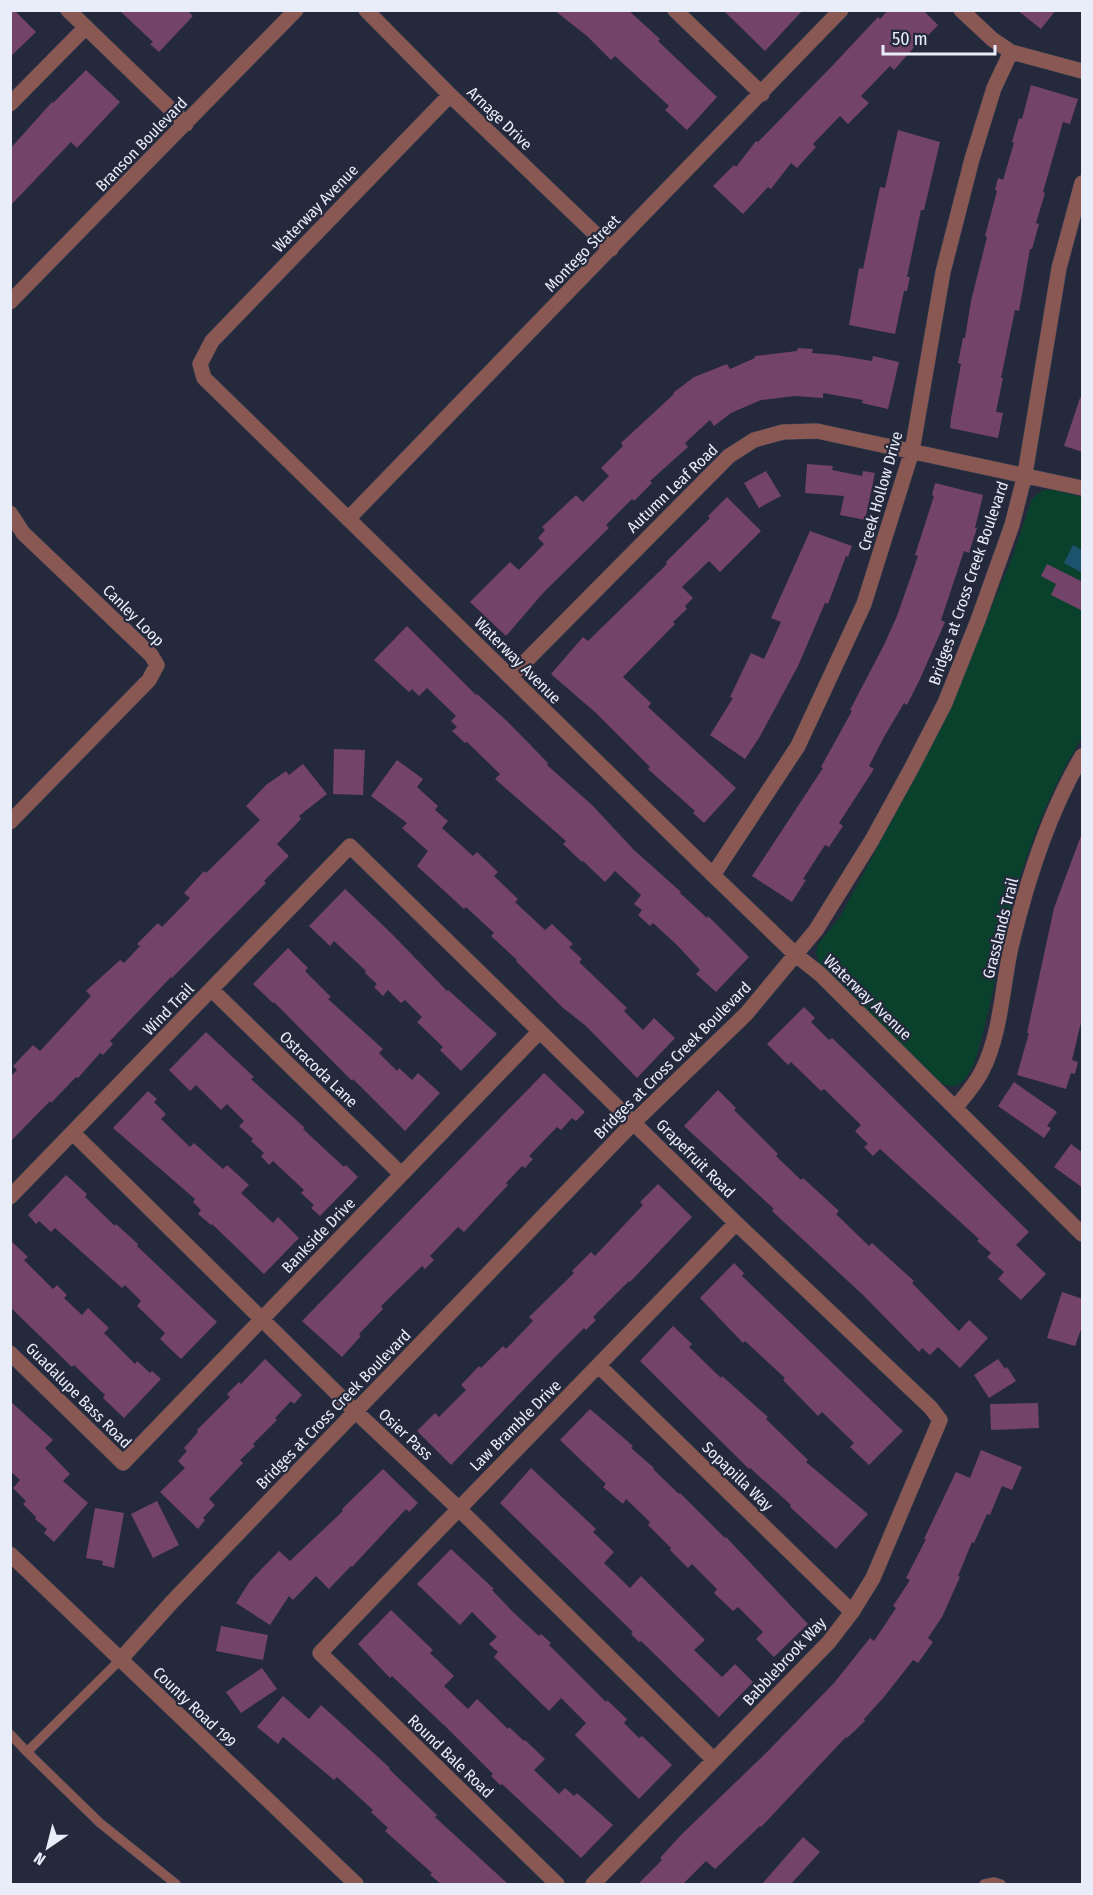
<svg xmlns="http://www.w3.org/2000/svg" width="1093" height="1895" font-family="'Fira Sans Condensed',sans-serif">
	<rect width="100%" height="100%" fill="#25293c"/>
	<path fill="#09412d" d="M1044,490H1054L1082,497V738C1049,789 1022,863 1008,921C997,969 989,1018 974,1064C966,1080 959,1092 941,1083L819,963L816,953L818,944L840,917L938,734L1012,558L1031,501L1036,495Z"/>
	<path fill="#1d526c" d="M1073,545L1082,550V573L1064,563Z"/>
	<path fill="#74436a" d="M10,10H14L36,32L10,57Z
		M119,10H187L193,16L159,52L150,44L153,42Z
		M554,10H628L660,39L658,41L717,97L687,130L665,110L669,106L615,56L611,60L587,36Z
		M723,10H803L765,51Z
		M888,10H923L938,25L918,46L917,44L894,70L890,66L861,96L869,103L848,124L840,116L813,144L816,147L797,168L791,163L771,189L768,187L743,214L713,186L734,165L736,167L756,141L758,142L834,64L878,17L880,19Z
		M1017,10H1056L1041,29Z
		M86,70L120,102L77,148L71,142L10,206V149L52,102L53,103Z
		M1031,85L1078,99L1070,124L1063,122L1043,192L1045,193L1036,223L1039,224L1032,249H1030L1019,311L1015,310L1001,378H1003L996,412L1003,413L998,438L950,428L951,418L961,364L958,363L963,338H965L971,301L987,237L985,236L997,191L995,190L998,178L1003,180L1014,143L1012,142L1019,118L1022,119Z
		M898,130L940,142L924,210H921L907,277H910L907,291H904L895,334L849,325L859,268L863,269L880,187L885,188Z
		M798,348L813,349L812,353L836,355L872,361L873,356L899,362L888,409L862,403L863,400L823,393V398L795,396L761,400L731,413L714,426L710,420L685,443L688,447L650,481L652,483L634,501L632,499L606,525L609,528L543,593L506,636L470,602L510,562L519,570L544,544L538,538L545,530L542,527L576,495L583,502L609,476L601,468L623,446L621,443L674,394L673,393L694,377L727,364L730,369L755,358V356L797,351Z
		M1080,398H1083V452L1064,446Z
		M807,464L833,466L832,470L862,476L863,471L875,473L865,520L840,515L844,496L805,493Z
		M766,471L781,496L759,508L744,483Z
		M935,483L983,495L975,528H977L969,553L964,551L941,620L945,622L920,679L907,705L904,703L884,737L869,766L874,769L839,823L843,826L829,847L825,845L803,879L806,880L792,902L752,876L823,768L821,767L852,711L850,710L884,645L897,616L918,556L915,555L934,496L932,495Z
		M727,497L761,531L720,572L709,561L682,587L693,598L685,606L687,609L673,622L675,624L623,677L651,703L648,707L736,788L704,823L693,813L695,811L648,769L650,767L596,713L551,674L583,637L588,641L667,564L666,562L710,518L708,516Z
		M810,531L852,546L848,557L846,556L828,604L825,603L798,666L759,738L745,759L710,735L733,698L730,697L751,653L764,659L781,622L771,618Z
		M1047,564L1083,582V611L1051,595L1056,584L1041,576Z
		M407,626L476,695L477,694L508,722L548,763L547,765L592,805L634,850L681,892L680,893L707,918L708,916L749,957L716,992L696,974L700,970L678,946L653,923L650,926L638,915L642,910L634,904L641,895L615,871L605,882L583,861L582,862L563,844L566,841L495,779L500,774L467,742L465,743L452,731L457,727L451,721L456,716L427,688L419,696L412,689L409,692L374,660Z
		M334,749L365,750L363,795L333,794Z
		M397,760L423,779L417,787L438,806L435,810L448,821L442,828L473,856L477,852L498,872L494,876L518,899L515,902L545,930L552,924L573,944L569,947L582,959L579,962L627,1008L624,1011L643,1030L654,1018L675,1038L637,1078L586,1026L562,1007L516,961L517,960L491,936L494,933L466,907L464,909L417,866L428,851L402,828L407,823L371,796Z
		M303,764L327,794L299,816L301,819L277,844L289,856L264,881L266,883L172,978L171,977L110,1041L113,1044L103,1055L100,1053L78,1078L76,1077L51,1103L50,1101L10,1142V1077L17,1070L13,1066L33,1045L40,1051L91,996L86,991L120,960L124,963L140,946L137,944L158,923L162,927L190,898L184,893L204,871L206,873L260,820L246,806L266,785L286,771L289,775Z
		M1082,833L1083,1014L1072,1060L1078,1062L1075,1074L1071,1073L1066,1089L1017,1075L1029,1033H1027L1054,908Z
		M345,889L392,934L447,991L448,990L497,1034L461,1071L440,1050L443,1047L417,1022L422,1017L405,1000L401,1003L388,990L383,996L374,987L377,984L365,973L366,971L334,941L330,946L309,926Z
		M288,948L308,968L305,971L331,997L328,999L383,1049L379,1053L397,1071L399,1068L412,1080L418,1073L440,1093L405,1131L353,1079L352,1081L274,1002L273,1003L253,984Z
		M804,1007L815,1018L811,1022L829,1040L832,1038L860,1065L1029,1232L1016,1245L1046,1274L1021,1300L998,1279L1004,1272L987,1257L991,1253L977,1241L979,1239L880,1149L873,1156L864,1147L868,1144L855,1131L861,1125L824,1089L821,1091L791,1062L788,1065L767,1044Z
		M206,1032L254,1077L251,1079L305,1128L303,1129L344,1167L346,1165L358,1177L320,1216L311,1208L314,1205L301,1193L304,1190L273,1161L269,1165L261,1156L264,1153L251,1141L253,1139L239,1126L244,1121L227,1104L221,1110L196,1085L190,1091L169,1070Z
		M544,1073L585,1112L576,1121L572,1118L561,1130L557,1127L529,1156L533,1159L525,1168L522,1166L506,1183L508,1185L464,1232L458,1227L430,1256L434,1260L425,1269L422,1266L381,1306L383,1309L359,1334L361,1336L342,1357L302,1321Z
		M1014,1082L1057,1112L1047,1126L1051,1128L1044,1138L998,1106Z
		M718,1090L736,1108L734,1110L778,1154L776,1156L801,1180L803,1178L839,1211L836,1214L869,1246L872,1243L914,1281L912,1283L959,1331L969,1320L988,1338L960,1368L938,1347L930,1355L922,1348L919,1352L863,1295L772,1211L774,1209L684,1126Z
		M148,1091L157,1099L154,1102L166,1114L161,1119L190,1147L194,1143L223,1169L227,1165L249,1185L241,1193L273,1223L278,1217L299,1238L264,1274L212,1224L211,1225L198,1214L201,1210L193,1202L195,1199L113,1128Z
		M1071,1144L1083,1153V1188L1054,1167Z
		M66,1175L87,1194L85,1197L115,1226L116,1224L138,1244L137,1246L217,1322L181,1359L160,1339L165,1333L137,1306L141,1301L125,1285L122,1288L55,1228L51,1232L39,1221L36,1224L28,1215Z
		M658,1184L692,1217L630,1282L629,1281L593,1317L596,1320L586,1330L584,1328L556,1356L451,1465L417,1431L435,1413L439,1417L466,1390L461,1385L479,1366L481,1368L503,1346L506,1349L533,1321L529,1317L574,1273L572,1271L591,1252L595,1256L643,1205L640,1202Z
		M10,1240L28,1257L24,1260L53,1289L57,1285L67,1295L64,1298L82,1315L88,1308L109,1328L104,1333L135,1364L137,1361L150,1373L152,1371L161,1379L124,1418L103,1398L105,1395L74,1365L72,1367L10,1307Z
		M734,1263L744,1273L742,1276L903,1431L869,1465L850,1447L854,1443L822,1412L818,1416L783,1380L785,1378L745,1341L743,1343L700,1298Z
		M1062,1292L1083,1299V1324L1075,1346L1047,1338Z
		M673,1326L692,1344L689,1347L721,1378L722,1376L768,1417L766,1419L808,1460L806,1462L868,1514L836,1549L790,1507L791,1505L750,1468L749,1469L640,1361Z
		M265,1359L302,1395L294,1404L291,1401L275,1418L277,1420L253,1444L255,1446L240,1460L243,1463L209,1499L215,1505L203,1518L205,1520L198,1529L160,1492L185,1468L178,1461L187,1451L184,1448L198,1432L197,1430L230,1397L227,1394L239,1382L241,1384Z
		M998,1359L1005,1369L1007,1367L1016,1381L989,1398L974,1375Z
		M10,1401L53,1440L45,1448L70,1474L63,1481L88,1503L54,1542L44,1533L47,1529L35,1519L36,1517L23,1504L26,1501L13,1488L20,1480L10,1471Z
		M1038,1403L1039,1428L991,1430L990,1404Z
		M590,1409L633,1446L631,1448L654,1468L653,1469L679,1494L680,1493L725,1538L726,1537L808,1624L774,1657L756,1639L763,1632L738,1607L733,1611L714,1593L717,1589L692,1564L688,1568L670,1550L671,1548L648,1525L650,1522L626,1499L623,1504L603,1487L606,1484L560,1440Z
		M981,1450L1022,1467L1012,1490L1002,1486L990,1515L987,1514L974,1543L972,1542L958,1576L960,1577L942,1617L928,1638L933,1642L918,1663L913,1660L884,1697L864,1719L865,1721L847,1738L846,1737L761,1827L760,1826L715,1869L706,1861L683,1884H638L662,1860L660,1858L681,1835L766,1753L834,1683L870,1638L874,1641L896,1608L893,1606L910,1580L906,1578L926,1539H924L956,1472L970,1478Z
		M531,1468L596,1529L593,1532L614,1552L604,1563L630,1588L641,1576L705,1640L694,1650L722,1677L735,1664L753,1682L719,1717L641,1641L639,1642L631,1634L633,1632L500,1503Z
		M383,1469L418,1503L409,1512L406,1509L352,1567L351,1566L329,1589L316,1576L293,1600L289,1596L270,1625L236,1603L250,1581L279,1551L290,1561L343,1511L342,1509Z
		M157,1501L179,1545L153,1558L131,1514Z
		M95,1508L124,1513L114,1568L102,1565L103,1561L86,1558Z
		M451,1549L494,1589L492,1590L513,1612L539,1636L541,1634L551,1643L549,1645L606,1702L607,1700L627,1719L624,1723L639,1738L642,1736L672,1765L639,1799L575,1735L586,1723L561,1698L549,1711L494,1657L498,1652L489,1644L497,1637L472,1612L460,1625L417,1584Z
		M391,1610L433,1650L430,1653L454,1676L444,1686L468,1709L477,1699L508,1729L509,1727L524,1741L525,1740L545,1759L534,1770L559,1794L565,1788L574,1796L577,1793L613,1825L581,1858L502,1784L500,1785L491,1776L493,1774L448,1729L392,1676L390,1678L358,1644Z
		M221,1626L268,1635L263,1660L216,1651Z
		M262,1668L277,1689L241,1713L226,1692Z
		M283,1696L309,1719L321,1705L390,1768L389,1769L437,1815L435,1817L508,1884H441L430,1875L432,1873L385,1831L388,1828L371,1812L373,1810L337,1777L334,1780L283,1737L278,1744L257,1727Z
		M803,1837L820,1852L791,1884H762Z"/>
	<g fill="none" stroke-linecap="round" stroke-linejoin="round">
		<g stroke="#404456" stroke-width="10">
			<path id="lane" d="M120,1660L27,1752L100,1823L176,1884
				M10,1734L27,1752
				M984,1884L994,1882L1001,1884"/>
		</g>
		<g stroke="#404456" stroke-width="16">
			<path id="street" d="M68,10L186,124
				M366,10L450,95L611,249
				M675,10L762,94
				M961,10L992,39L1011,52L1082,71
				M450,95L212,341L200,364L204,378L713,875L796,955L820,974L1082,1234
				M10,104L86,27
				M10,302L296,10
				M10,513L23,533L151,655L157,665L149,680L10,822
				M348,519L841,10
				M510,677L729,456L754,440L783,432L817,431L1082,488
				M713,875L798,746L864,604L912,451L943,272L972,159L994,88L1011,52
				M212,990L401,1174
				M955,1108C965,1096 975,1085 982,1071C1001,1034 1002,988 1011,947C1026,884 1049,812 1082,756
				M73,1133L355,1411L458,1508L714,1760
				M10,1197L350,846L736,1223L931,1408L940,1420L873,1578L852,1612L829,1642L593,1884
				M10,1353L123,1463L539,1032
				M599,1366L852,1612
				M10,1554L356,1884
				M120,1660L172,1602L634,1122L746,1014L816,930L872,840L911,769L945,703L978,620L1012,525L1025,474L1059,268L1082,183
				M557,1884L320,1653C458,1508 598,1367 736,1223"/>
		</g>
		<use href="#lane" stroke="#895853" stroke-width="9"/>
		<use href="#street" stroke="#895853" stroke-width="15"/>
	</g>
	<g text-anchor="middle" stroke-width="4.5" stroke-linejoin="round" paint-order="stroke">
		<g font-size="16" fill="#e9ecf9" stroke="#25293c">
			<text transform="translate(500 118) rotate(44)" y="6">Arnage Drive</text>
			<text transform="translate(141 144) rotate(-46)" y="6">Branson Boulevard</text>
			<text transform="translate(315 208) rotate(-46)" y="6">Waterway Avenue</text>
			<text transform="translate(582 253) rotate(-46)" y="6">Montego Street</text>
			<text transform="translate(672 488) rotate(-44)" y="6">Autumn Leaf Road</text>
			<text transform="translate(880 491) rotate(-74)" y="6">Creek Hollow Drive</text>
			<text transform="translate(968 583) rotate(-71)" y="6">Bridges at Cross Creek Boulevard</text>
			<text transform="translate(134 615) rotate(45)" y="6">Canley Loop</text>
			<text transform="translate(518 660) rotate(45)" y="6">Waterway Avenue</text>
			<text transform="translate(1000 928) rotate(-76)" y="6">Grasslands Trail</text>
			<text transform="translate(868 997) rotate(44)" y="6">Waterway Avenue</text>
			<text transform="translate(168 1009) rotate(-46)" y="6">Wind Trail</text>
			<text transform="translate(672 1060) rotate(-45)" y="6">Bridges at Cross Creek Boulevard</text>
			<text transform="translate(319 1069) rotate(44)" y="6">Ostracoda Lane</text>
			<text transform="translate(696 1158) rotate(45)" y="6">Grapefruit Road</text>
			<text transform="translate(318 1235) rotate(-46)" y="6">Bankside Drive</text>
			<text transform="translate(79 1395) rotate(45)" y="6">Guadalupe Bass Road</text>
			<text transform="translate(333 1409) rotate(-46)" y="6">Bridges at Cross Creek Boulevard</text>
			<text transform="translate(515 1425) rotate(-45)" y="6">Law Bramble Drive</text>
			<text transform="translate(406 1434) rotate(43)" y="6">Osier Pass</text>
			<text transform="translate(738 1476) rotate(44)" y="6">Sopapilla Way</text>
			<text transform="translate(784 1661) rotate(-47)" y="6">Babblebrook Way</text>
			<text transform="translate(195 1707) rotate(44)" y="6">County Road 199</text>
			<text transform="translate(451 1756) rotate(44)" y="6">Round Bale Road</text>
		</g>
	</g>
	<rect width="1093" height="1895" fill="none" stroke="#e9ecf9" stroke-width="24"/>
	<g transform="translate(48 1847) rotate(215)" stroke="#25293c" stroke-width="4.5" paint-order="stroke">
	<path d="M0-4.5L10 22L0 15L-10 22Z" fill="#e9ecf9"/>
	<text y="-9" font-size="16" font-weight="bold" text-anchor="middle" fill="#e9ecf9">N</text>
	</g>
	<path d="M883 45v9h112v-9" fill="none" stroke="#e9ecf9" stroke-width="3"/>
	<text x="892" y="45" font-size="18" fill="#e9ecf9" stroke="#25293c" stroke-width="4.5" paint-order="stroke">50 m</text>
</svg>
